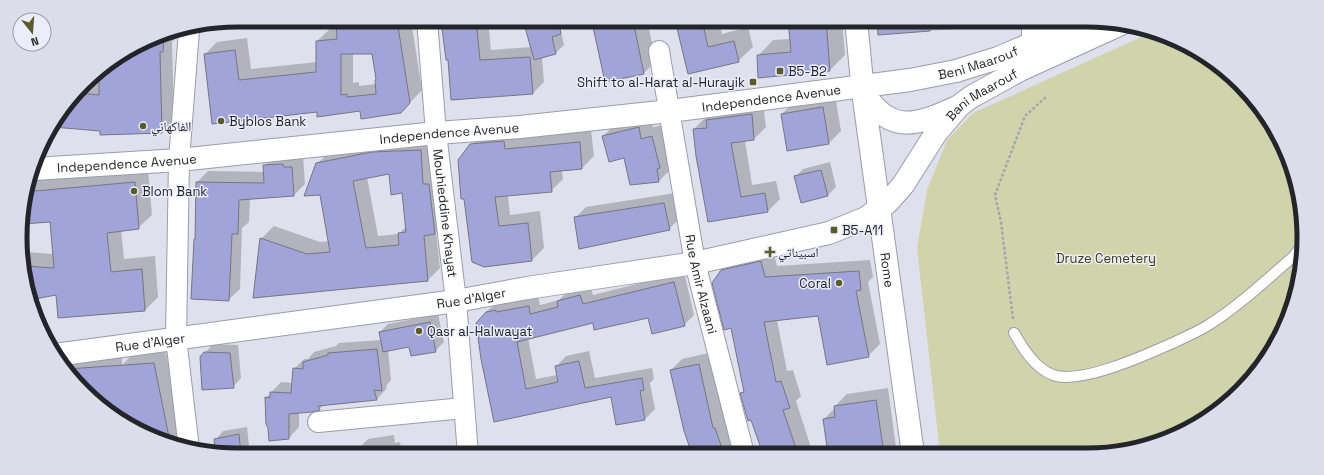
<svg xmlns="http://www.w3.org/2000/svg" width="1324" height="475" font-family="'Space Grotesk','Noto Naskh Arabic',sans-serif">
	<rect width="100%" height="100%" fill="#dfe0ed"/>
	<path fill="#d1d4aa" d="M1152,32L1219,65L1275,129L1302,209L1297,294L1275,346L1230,401L1182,433L1115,453H940L917,248L927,190L947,140L973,113Z"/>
	<path fill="#0003" fill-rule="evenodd" d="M238,20H260L258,22L235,21Z
		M281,20H411L422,90L401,112L360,110L318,111L212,123L205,54L217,42L247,38L251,69L317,62V41L330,29L341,28V27L317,25V21ZM353,53H373L377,78L376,84L359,86V82L353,83Z
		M442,20H488L491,50L531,47L538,32L560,28L564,45L556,53L542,57L544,82L533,93L449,59Z
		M524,20H538L525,24Z
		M602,20H647L656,61L644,73L594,28Z
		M678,20H719L722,34L748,27L753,47L738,61L689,73L677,25L679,23Z
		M789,20H842L845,55L830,70L759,77L758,56L773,40L791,39Z
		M878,20H1019L1016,23L958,27L956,29L879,34Z
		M175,32V39L172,42L174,120L162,132L101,130L54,126L89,81L100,82L154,36Z
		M835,95L841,131L829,143L788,149L782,114L794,102Z
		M763,103L766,127L754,139L745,140L752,185L776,181L780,199L768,211L709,221L694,129L706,117H710L719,108Z
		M650,116L653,127L664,125L671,169L659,181L631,184L624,157L603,136L616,124Z
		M591,130L594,156L582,168L562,170L563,179L551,191L508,195L510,215L540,211L544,248L532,260L484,266L471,145L483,133Z
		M433,138L447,221L436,232L440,268L428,280L255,297L261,239L274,226L320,242L329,241L317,164L330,151ZM389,173L403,192L407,225L399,234L378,236L367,177Z
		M275,155L303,156L305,184L294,195L250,198L249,222L242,228L240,289L228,300L195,239L197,182L208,171L264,172V166Z
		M830,162L836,187L828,195L795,177L803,169Z
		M148,169L152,215L138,228L121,230L124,259L155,256L158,297L145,310L57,293L27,294L25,252L53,254L50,221L23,223L22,209L32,175Z
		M675,193L680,218L669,229L575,218L586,207Z
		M773,250L777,266L870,260L873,277L868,282L880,344L868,356L818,315L777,320L787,371L793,370L801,396L796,401L813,454H764L741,394L744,391L722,271L734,259Z
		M684,272L694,315L684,325L649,316L593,321L528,338L536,379L557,375L556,367L566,356L589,351L595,378L652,368L654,379L650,383L655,409L645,419L616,424L611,396L495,420L486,312L497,302L538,297L540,305L559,300L568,291L590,285L593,295Z
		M438,314L444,342L435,351L410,345L388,350L391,380L386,386L387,388L377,399L324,405L319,409L299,412V427L289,438L266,398L281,382L293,383L294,369L304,359H308L314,352L336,346L339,343L381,340L380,332L388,324Z
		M213,344L238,345L241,378L233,387L205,353Z
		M166,352L185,448L133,426L123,376L108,409L59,361L122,354V365L133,354Z
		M709,353L724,418L726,417L738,454H693L685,431L671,370L682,359Z
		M888,388L897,454H842L824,419L835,408V406L847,394Z
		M247,427L250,455H238L216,452L215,440L223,431Z
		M394,435L395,443L400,442L402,455H356V451L368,439Z"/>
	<path fill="#a1a4d8" stroke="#757682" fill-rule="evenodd" d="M336,20H397L410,103L401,113L361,119L360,111L317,117V112L212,124L204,54L235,50L239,80L316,72V41L337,39ZM341,54H372L376,79L375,80L376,94L347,97V94L341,95Z
		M441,20H476L480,60L530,57L533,94L451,100L448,60H446Z
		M531,20H558L561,34L552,37L556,54L534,60L525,27L533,25Z
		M630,20H633L644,74L605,82L593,27Z
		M694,20H702L708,47L734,41L739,62L688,74L676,24Z
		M788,20H826L830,71L758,78L757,55L791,52Z
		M877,20H929L930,31L878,35Z
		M164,35L163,52H160L162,133L100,135V131L53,127L80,93L99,95V71L154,36Z
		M823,107L829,144L787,151L781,114Z
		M752,114L754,140L731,143L741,197L765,193L768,212L708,222L696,156L693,129L707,128L706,120Z
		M639,127L641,139L652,136L660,168L657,169L659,182L630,185L624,158L609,162L602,136Z
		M504,141L505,149L580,142L582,169L550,172L552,192L495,197L499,226L528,223L532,261L484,267L472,262L464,199H461L458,160L470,144Z
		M421,150L423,184H429L435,234L424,236L428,281L253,298L260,238L307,254L330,252L320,195L304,196L316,163L372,152ZM389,174L391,195L402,193L406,232L398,233L399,245L366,248L353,181Z
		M283,164L284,167H292L294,196L239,200L238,234H232L229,301L191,299L194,239H195L196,182L264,183L263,165Z
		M821,170L828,196L801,203L794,176Z
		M135,182L139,229L107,233L111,272L142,269L145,311L58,318L56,295L30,300L27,294L26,266L54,268L50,222L23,224L22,209L28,188L35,191Z
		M664,203L670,230L579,249L574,217Z
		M761,261L765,277L859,271L861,290L856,291L869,357L827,365L818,316L764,322L776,382L781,381L790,408L783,410L798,454H763L751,420L748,421L740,393L744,392L731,328L724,330L712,283L721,270Z
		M674,282L685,326L652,334L648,318L594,330L593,323L517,342L526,389L558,382L555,366L579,361L585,388L642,378L644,390L640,391L645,420L616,425L611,397L494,422L481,359L476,323L486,312L496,310V312L529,306L530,314L558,307L557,301L580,295L583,304Z
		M430,322L436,352L411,356L409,347L383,352L379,332Z
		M377,349L382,391L374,390L377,400L318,406L320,410L312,412L289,414V439L269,441L268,428L266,424L265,397L270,398V392L291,393L293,368L303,369V362L328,355V353Z
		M204,352L230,353L234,388L202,390L200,357Z
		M154,363L170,442L116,418L67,369Z
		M699,364L713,428H715L724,454H692L684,431L670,370Z
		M876,400L884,454H828L823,419L835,417L834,406Z
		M239,434L241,455L215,452L214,439Z"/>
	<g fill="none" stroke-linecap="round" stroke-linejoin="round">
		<g stroke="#9a9ca8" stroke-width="12">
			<path id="service" d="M1014,333C1024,350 1035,368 1053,375C1081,385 1148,354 1175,342C1187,336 1200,331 1210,324C1240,305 1266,280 1293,257L1300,248"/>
		</g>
		<g stroke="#9a9ca8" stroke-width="22">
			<g id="minor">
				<path id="s1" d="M427,20L436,133L456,301L468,455"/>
				<path d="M1032,20V44"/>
				<path id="s2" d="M659,51L695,263L744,454"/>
				<path d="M318,422L464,408"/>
				<path d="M189,449L176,338L179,160L189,30"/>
			</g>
		</g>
		<g stroke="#9a9ca8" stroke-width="24">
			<g id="tertiary">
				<path id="s3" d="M856,20L863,92L913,454"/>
			</g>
		</g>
		<g stroke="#9a9ca8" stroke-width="24">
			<g id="secondary">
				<path d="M863,92C890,134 915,126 955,108"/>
				<path id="s4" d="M34,169L179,160L436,133L520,127L670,111L910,80L956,71L998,58L1088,20"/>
				<path id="s5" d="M55,355L456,301L527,288L695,263L829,233L866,218L888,202L903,185L936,133L959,106L971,97L1020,70L1121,24"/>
			</g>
		</g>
		<path stroke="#a4a5b0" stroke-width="2.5" stroke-dasharray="3 2" stroke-linecap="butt" d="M1013,319L1001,222L995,195L1025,116L1046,97"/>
		<use href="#service" stroke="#fff" stroke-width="10"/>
		<use href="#minor" stroke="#fff" stroke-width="20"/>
		<use href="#tertiary" stroke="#fff" stroke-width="22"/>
		<use href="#secondary" stroke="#fff" stroke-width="22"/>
	</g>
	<g fill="#595b28" stroke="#ecedfb" stroke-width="1.5">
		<rect x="776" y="67" width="8" height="8" rx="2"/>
		<rect x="749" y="78" width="8" height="8" rx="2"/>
		<circle cx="221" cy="121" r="4"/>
		<circle cx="143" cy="126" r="4"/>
		<circle cx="134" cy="191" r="4"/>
		<rect x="830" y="226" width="8" height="8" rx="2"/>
		<path d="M768 246h4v4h4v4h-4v4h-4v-4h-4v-4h4z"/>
		<circle cx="839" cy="283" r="4"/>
		<circle cx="419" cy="331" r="4"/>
	</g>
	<g text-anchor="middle" stroke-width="3" stroke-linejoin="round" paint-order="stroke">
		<g font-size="13" fill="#24252a" stroke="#ecedfb">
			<text dy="5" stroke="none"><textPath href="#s4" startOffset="951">Beni Maarouf</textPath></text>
			<text dy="5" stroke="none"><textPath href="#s5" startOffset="996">Bani Maarouf</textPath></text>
			<text dy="5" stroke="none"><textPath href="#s4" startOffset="741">Independence Avenue</textPath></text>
			<text dy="5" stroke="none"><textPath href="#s4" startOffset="417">Independence Avenue</textPath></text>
			<text dy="5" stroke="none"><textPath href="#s4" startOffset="93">Independence Avenue</textPath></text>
			<text dy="5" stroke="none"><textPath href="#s1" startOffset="194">Mouhieddine Khayat</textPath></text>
			<text dy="5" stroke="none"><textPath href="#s3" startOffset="252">Rome</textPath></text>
			<text dy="5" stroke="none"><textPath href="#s2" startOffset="237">Rue Amir Alzaani</textPath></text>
			<text dy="5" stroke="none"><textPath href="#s5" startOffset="420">Rue d'Alger</textPath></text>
			<text dy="5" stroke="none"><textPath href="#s5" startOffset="96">Rue d'Alger</textPath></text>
		</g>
		<g font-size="13" fill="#24252a" stroke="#ecedfb" text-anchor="start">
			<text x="788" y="76">B5-B2</text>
			<text x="745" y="87" text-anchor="end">Shift to al-Harat al-Hurayik</text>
			<text x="229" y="126">Byblos Bank</text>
			<text x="151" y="131">الفاكهاني</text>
			<text x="142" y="196">Blom Bank</text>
			<text x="842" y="235">B5-A11</text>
			<text x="778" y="257">اسبيناتي</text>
			<text x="831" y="288" text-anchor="end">Coral</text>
			<text x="427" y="336">Qasr al-Halwayat</text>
		</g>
		<g font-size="13" fill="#3b3c0f" stroke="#ecedfb">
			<text x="1106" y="263">Druze Cemetery</text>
		</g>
	</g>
	<path d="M0 0H1324V475H0ZM237 27H1087A210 210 0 0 1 1297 237V238A210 210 0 0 1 1087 448H237A210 210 0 0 1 27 238V237A210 210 0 0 1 237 27Z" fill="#dcddea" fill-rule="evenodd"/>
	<path fill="none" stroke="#24252a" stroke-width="5" d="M237 27H1087A210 210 0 0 1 1297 237V238A210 210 0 0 1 1087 448H237A210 210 0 0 1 27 238V237A210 210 0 0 1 237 27Z"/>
	<g transform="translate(32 32) rotate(163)"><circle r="19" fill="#ecedfb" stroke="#9c9da7"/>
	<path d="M0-3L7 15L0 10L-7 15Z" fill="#595b28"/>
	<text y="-6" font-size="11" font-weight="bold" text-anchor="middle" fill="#24252a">N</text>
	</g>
</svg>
